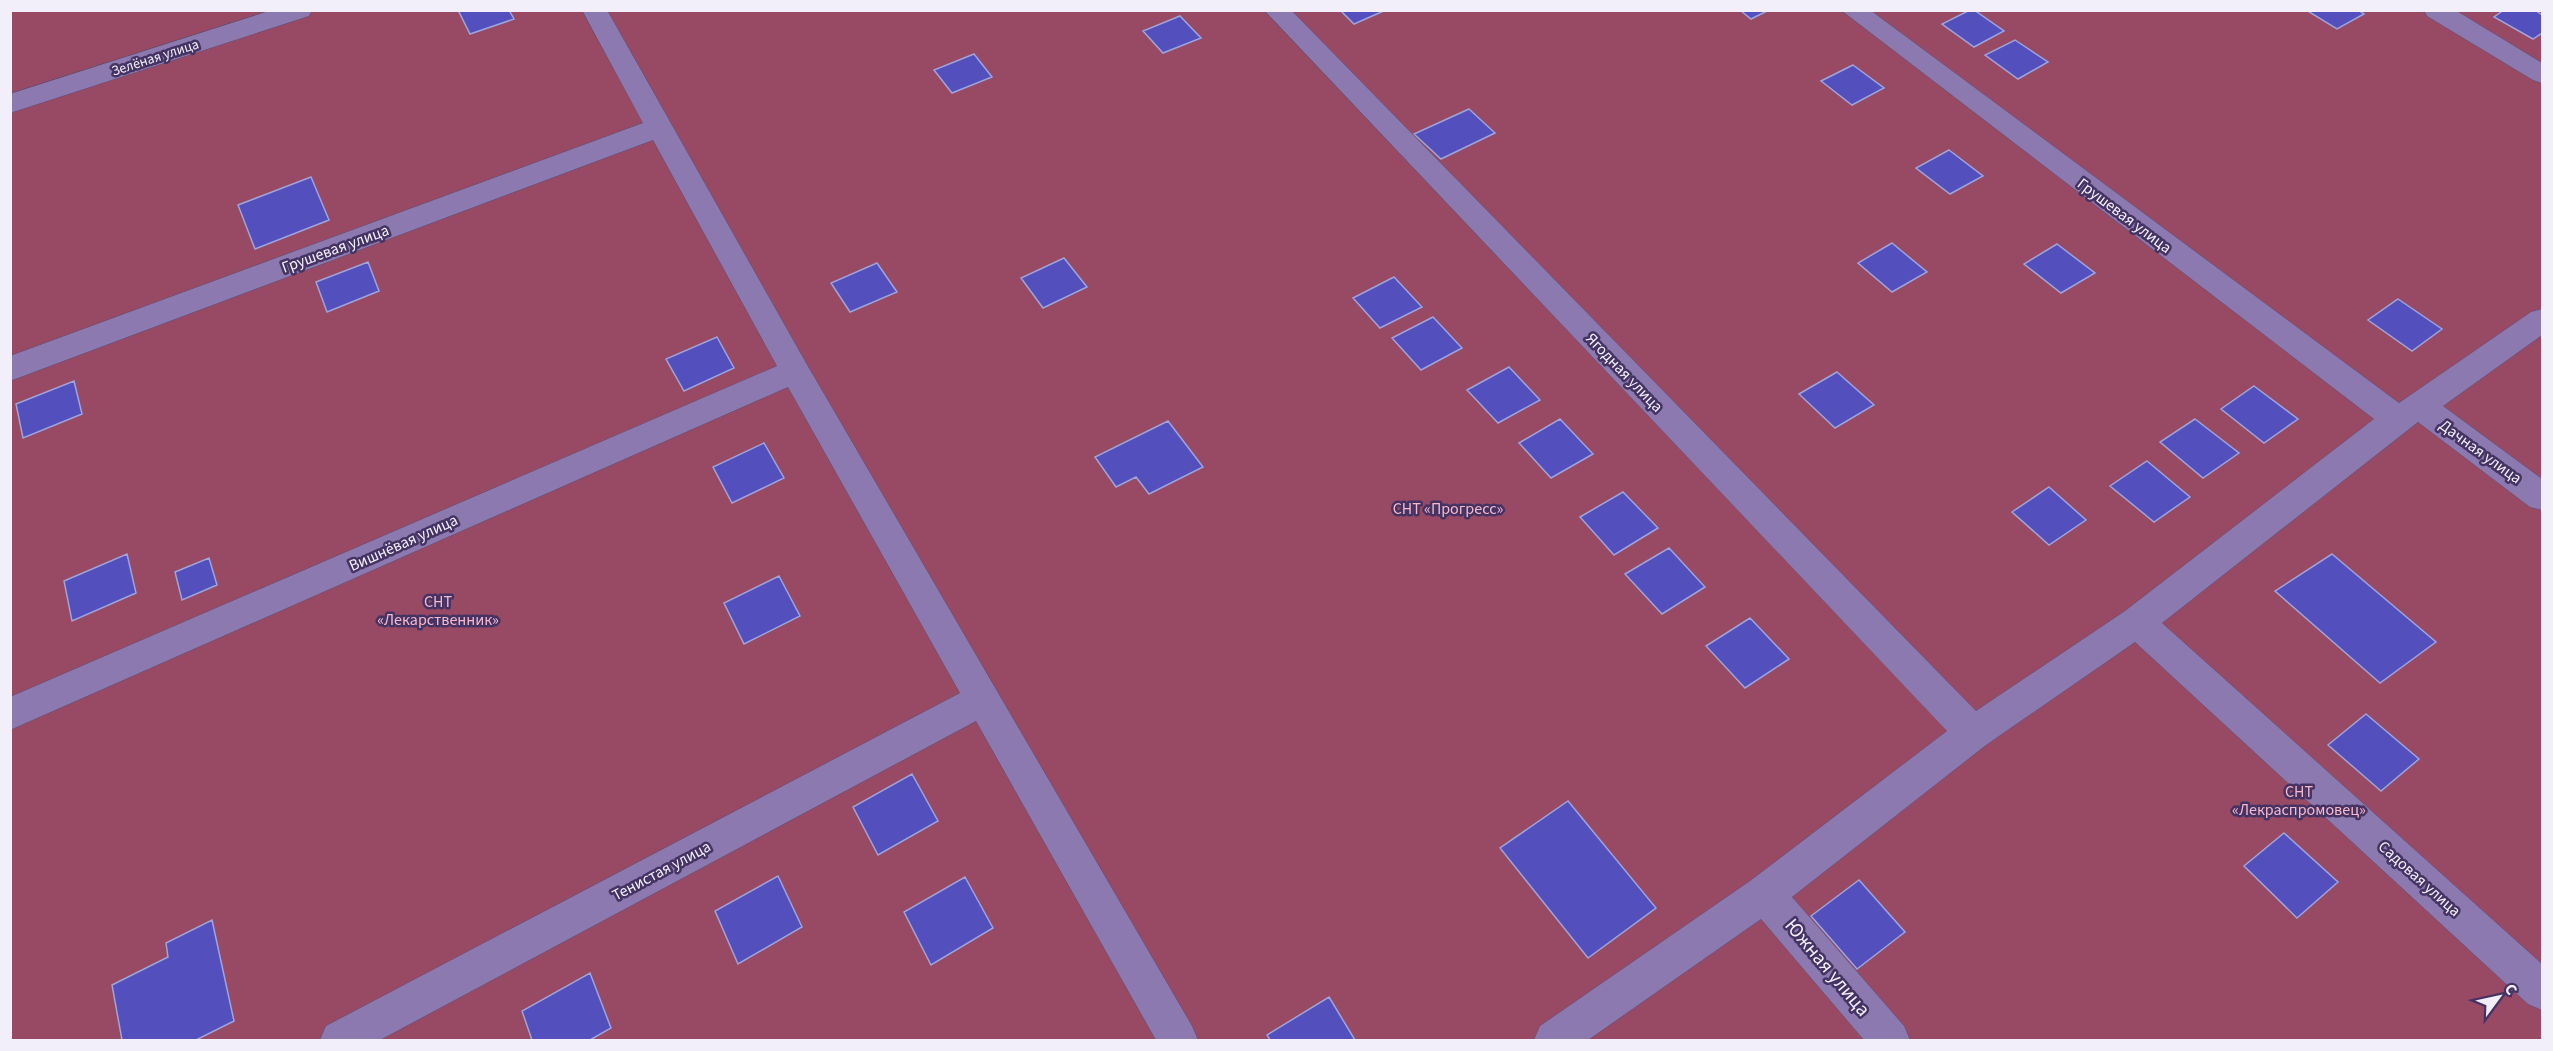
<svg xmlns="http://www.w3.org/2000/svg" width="2553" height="1051" font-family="'Source Sans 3',sans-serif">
	<rect width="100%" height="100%" fill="#453363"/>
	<path fill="#984a65" d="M10,11H2542V1040H11Z"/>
	<path fill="#5350bd" stroke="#9ea4dd" stroke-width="1.5" d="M463,10H509L514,19L470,34L459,12Z
		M1340,10H1386L1354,24Z
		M1740,10H1769L1751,19Z
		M1970,10H1974L2004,31L1974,47L1942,24Z
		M2306,10H2358L2364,14L2337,29Z
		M2504,10H2535L2542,15V33L2533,39L2494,17Z
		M1180,16L1201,38L1163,53L1143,31Z
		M2015,40L2048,62L2018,79L1985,55Z
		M974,54L992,77L952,93L934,70Z
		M1853,65L1884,88L1852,105L1821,81Z
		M1469,109L1495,133L1441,159L1414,134Z
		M1949,150L1983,176L1950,194L1916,168Z
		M311,177L329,220L255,249L238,205Z
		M1892,243L1927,272L1892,292L1858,263Z
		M2057,244L2095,273L2061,293L2024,264Z
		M1064,258L1087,287L1043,308L1021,278Z
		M368,262L379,291L327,312L316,282Z
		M877,263L897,292L850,312L831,283Z
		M1394,277L1422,307L1380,328L1353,298Z
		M2398,299L2442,329L2412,351L2368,320Z
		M1433,317L1462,348L1421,370L1392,338Z
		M717,337L734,368L684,391L666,359Z
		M1509,367L1540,400L1498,423L1467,390Z
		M1837,372L1874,405L1835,428L1799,394Z
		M74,381L82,414L23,438L16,404Z
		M2254,386L2298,419L2264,443L2221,409Z
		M1560,419L1593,454L1551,478L1519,443Z
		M2195,419L2239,453L2203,478L2160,442Z
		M1168,421L1203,467L1149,494L1136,477L1116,487L1095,457Z
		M764,443L784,478L732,503L713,467Z
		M2147,461L2190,497L2154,522L2110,486Z
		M2049,487L2086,520L2049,545L2012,512Z
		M1623,492L1658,528L1614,555L1580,517Z
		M1669,548L1705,587L1662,614L1625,574Z
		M127,554L136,593L72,621L64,581Z
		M2332,554L2436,642L2380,683L2275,591Z
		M209,558L217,585L182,600L175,572Z
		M779,576L800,616L744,644L724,603Z
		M1750,618L1789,659L1745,688L1706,646Z
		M2366,714L2419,759L2381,791L2328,745Z
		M912,774L938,821L878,855L853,807Z
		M1568,801L1656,908L1588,958L1500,848Z
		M2284,833L2338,882L2297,918L2244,866Z
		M778,876L802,927L738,964L715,911Z
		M965,877L993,928L931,965L904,912Z
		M1859,880L1905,932L1857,969L1811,916Z
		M212,920L234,1021L196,1040H122L112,985L168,957L166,943Z
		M590,973L611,1028L590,1040H532L522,1011Z
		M1329,997L1355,1040H1270L1267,1035Z"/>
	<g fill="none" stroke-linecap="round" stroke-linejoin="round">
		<g stroke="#5c4c71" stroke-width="1">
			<path id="street" d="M272,10H312L309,16L10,113V94Z
				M582,10H607L806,363L1192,1026L1198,1040H1156L976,721L380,1040H320L326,1026L960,693L788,387L10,730V697L777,366L653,140L10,381V356L643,123Z
				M1264,10H1291L1976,711L2125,611L2374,419L1841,10H1870L2399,403L2531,312L2542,309V335L2443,406L2542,479V510L2530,507L2418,422L2162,623L2542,964V1010L2528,1004L2135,642L1986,745L1792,897L1904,1026L1910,1040H1864L1761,919L1588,1040H1534L1540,1026L1750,881L1947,731Z
				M2424,10H2455L2542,63V83L2533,80L2427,16Z"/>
		</g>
		<use href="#street" fill="#8b79af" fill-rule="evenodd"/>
	</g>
	<g text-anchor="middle" stroke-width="5" stroke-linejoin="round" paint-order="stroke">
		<g font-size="14" fill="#f2effb" stroke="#453363">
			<text transform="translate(155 57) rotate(-18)" y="5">Зелёная улица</text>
		</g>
		<g font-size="16" fill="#f2effb" stroke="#453363">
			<text transform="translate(2125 215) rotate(37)" y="6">Грушевая улица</text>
			<text transform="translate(335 248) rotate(-20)" y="6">Грушевая улица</text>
			<text transform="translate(1625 372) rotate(46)" y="6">Ягодная улица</text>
			<text transform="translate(2481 451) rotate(36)" y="6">Дачная улица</text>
			<text transform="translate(403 542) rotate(-24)" y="6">Вишнёвая улица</text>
			<text transform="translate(661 870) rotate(-28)" y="6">Тенистая улица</text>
			<text transform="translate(2420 878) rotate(42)" y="6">Садовая улица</text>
		</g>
		<g font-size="16" fill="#f8b8cb" stroke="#453363">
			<text x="1448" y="514">СНТ «Прогресс»</text>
			<text x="438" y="607">СНТ<tspan x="438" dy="18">«Лекарственник»</tspan></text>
			<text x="2299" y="797">СНТ<tspan x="2299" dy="18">«Лекраспромовец»</tspan></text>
		</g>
		<g font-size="20" fill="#f2effb" stroke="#453363">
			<text transform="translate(1828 967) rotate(50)" y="7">Южная улица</text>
		</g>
	</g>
	<rect width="2553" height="1051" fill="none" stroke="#f2effb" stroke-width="24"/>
	<g transform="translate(2499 997) rotate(57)" stroke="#453363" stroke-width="4.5" paint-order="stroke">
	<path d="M0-4.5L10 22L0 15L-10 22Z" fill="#f2effb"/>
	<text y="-9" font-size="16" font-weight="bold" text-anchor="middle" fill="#f2effb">С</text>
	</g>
</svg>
